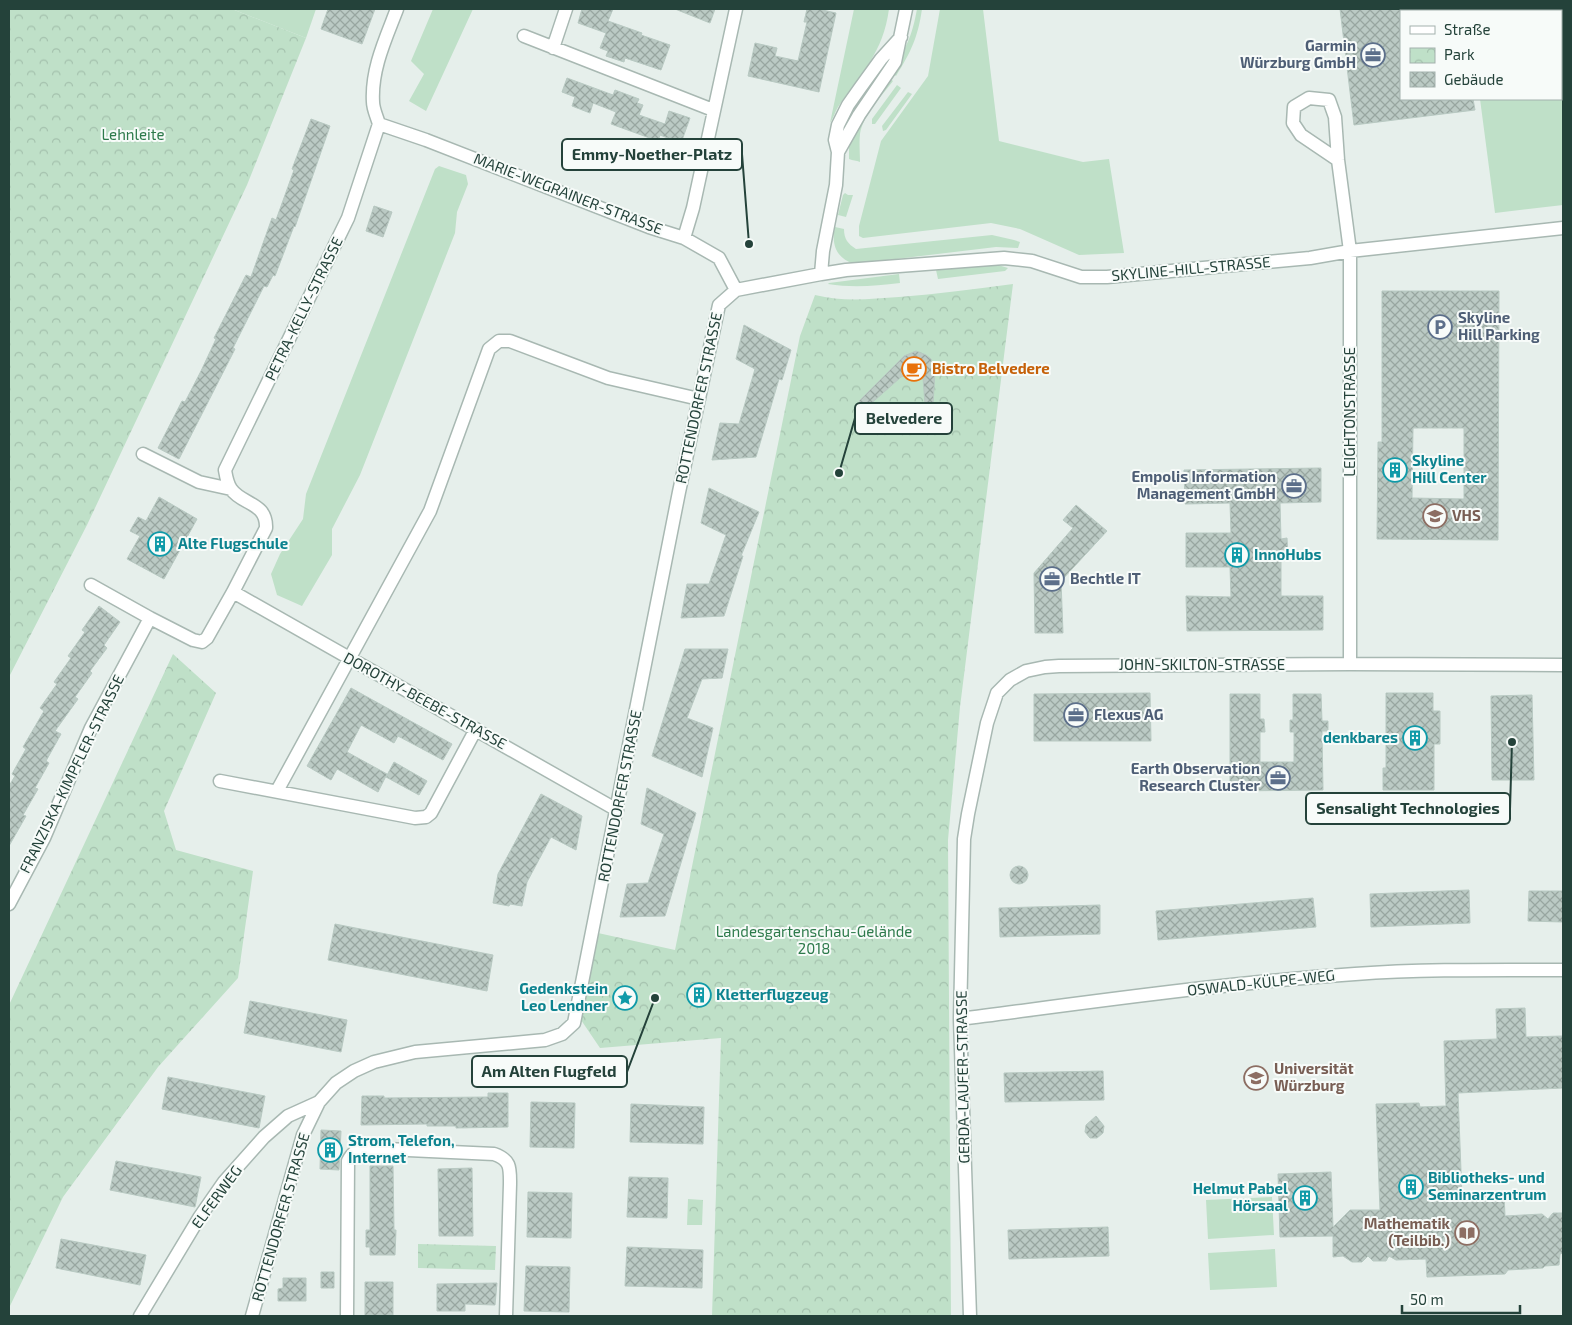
<svg xmlns="http://www.w3.org/2000/svg" width="1572" height="1325" font-family="'Exo 2',sans-serif">
	<defs>
		<pattern id="park-crowns" width="20" height="18" patternUnits="userSpaceOnUse" patternTransform="scale(1.25)"><rect width="20" height="18" fill="#bfe0c8"/><path d="M2 6a3 3 0 1 1 6 0M12 15a3 3 0 1 1 6 0" fill="none" stroke="#a4c1ad"/></pattern>
		<pattern id="building-cross-hatch" width="8" height="8" patternUnits="userSpaceOnUse" patternTransform="scale(1.25)"><rect width="8" height="8" fill="#bbcac4"/><path d="M0 0l8 8M0 8l8-8" fill="none" stroke="#98a6a0"/></pattern>
	</defs>
	<rect width="100%" height="100%" fill="#e6efeb"/>
	<path fill="#bfe0c8" d="M232,9H316L306,38Z
		M433,9H473L426,111L409,101L424,74L411,61Z
		M854,9H889C883,53 862,72 838,107C835,112 833,119 830,123Z
		M917,9H922C918,37 911,52 896,76L891,72C906,48 912,37 917,9Z
		M940,9H983L999,141L1083,162L1109,159L1124,253L1079,255L1020,229L991,223L863,238L859,236V226L881,141L928,76Z
		M1469,9H1563V205L1495,213L1480,99H1561V11H1469Z
		M889,78L893,81C881,97 863,115 860,134C859,143 860,153 860,162C856,160 853,161 849,159V147L851,137Z
		M897,85L901,88L875,124H872V119Z
		M908,92L912,94L886,130L883,131L882,126Z
		M439,166L466,175L468,184L457,212L455,233L360,475L332,529V555L302,606L277,595L271,574L280,554L303,519L306,494L435,169Z
		M845,193L848,195H853L846,217L838,215L843,195Z
		M835,227L844,229C844,239 848,244 856,249L992,235L1014,240L1020,242L1018,248L996,247L854,264C836,258 831,244 835,227Z
		M998,265L1008,268L1005,271L938,279L936,270Z
		M899,274L900,283C875,286 852,288 828,284L829,283Z
		M1272,1197L1274,1235L1208,1239L1206,1200Z
		M1275,1249L1277,1287L1210,1290L1208,1253Z"/>
	<path fill="url(#park-crowns)" d="M9,9H232L306,38L247,185L87,525L9,677Z
		M1013,284L960,707L948,840L951,1316H712L721,1038L600,1048L581,1020L598,933L675,950L800,336L815,295C843,302 870,299 899,297C937,294 975,289 1013,284Z
		M173,654L216,693L164,811L176,850L253,871L238,978L158,1067L63,1197L9,1308V1005Z
		M688,1199L703,1200L702,1225H687Z
		M418,1244L496,1246L495,1270L418,1268Z"/>
	<path fill="url(#building-cross-hatch)" stroke="#b8c9c2" fill-rule="evenodd" d="M328,9H375L362,44L321,29Z
		M582,9H613L608,21L642,33L641,35L670,45L661,70L625,58L624,62L606,56L608,51L600,48L606,33L578,23Z
		M675,9H715L710,23Z
		M807,9H818L836,13L819,92L748,76L755,43L777,48L775,56L798,61L807,22H804Z
		M1340,9H1401V99H1473L1475,110L1354,125Z
		M567,78L613,95L615,90L639,99L637,103L643,105L639,115L665,124L669,111L690,118L681,143L660,135L658,141L611,124L616,112L593,103L590,113L572,106L575,97L562,92Z
		M311,119L330,126L295,227L294,226L275,276L273,275L267,287L264,286L233,348L235,349L179,459L158,448L182,401L185,402L201,371L216,339L214,338L246,275L251,277L272,218L276,220L294,170L292,169Z
		M374,206L392,212L383,237L366,231Z
		M1382,291H1499L1498,540L1377,539L1378,442H1382ZM1413,428H1464V499L1412,498Z
		M744,325L791,350L782,380L779,379L756,457L712,460L720,423L739,424L755,369L736,359Z
		M916,351L926,355L931,359L934,366L935,371L933,405H925L923,377L910,374L901,377L866,408L859,401L904,356Z
		M1321,468V502L1280,503L1281,539L1287,538L1288,560H1281V596H1323V630L1187,631L1186,596L1231,597L1230,567H1186V533H1231L1230,503L1185,504L1184,470Z
		M709,488L759,512L741,556H743L724,616L681,618L687,584H709L726,535L701,523Z
		M159,497L197,519L164,579L127,559L140,536L130,531L138,517L146,521Z
		M1076,505L1107,531L1061,581L1063,633H1035L1034,573L1073,528L1063,520Z
		M99,606L120,622L104,645L107,648L90,671L92,673L75,697L78,699L55,731L61,734L46,761L49,763L35,788L38,789L23,815L26,816L9,846V786L15,776L12,774L26,749L23,747L44,711L40,708L57,684L54,682L71,658L68,656L85,632L82,630Z
		M685,649H728L722,678L702,679L687,718L713,728L702,777L652,756Z
		M351,688L452,744L443,760L398,736L394,743L361,725L347,752L387,774L378,792L337,769L331,780L307,766Z
		M1150,693L1151,741H1034V694Z
		M1386,693H1433V711H1440V744H1434V790H1383V768H1386Z
		M1230,694H1260V719H1264L1265,732H1260V762H1294V732H1290V720H1293V694H1321L1322,721H1328V731H1322L1323,790L1230,791Z
		M1532,695L1534,780H1492L1491,696Z
		M394,762L427,781L419,795L386,777Z
		M647,788L696,813L665,916L620,917L627,884L648,883L664,834L641,824Z
		M541,794L582,816L576,850L551,837L527,882L522,906L510,904L509,906L493,903L498,874Z
		M1010 875a9 9 0 1 1 18 0a9 9 0 1 1-18 0Z
		M1469,890L1470,923L1371,927L1370,894Z
		M1529,891H1563V922L1528,921Z
		M1313,898L1316,927L1158,940L1156,911Z
		M1100,905V934L1000,937L999,908Z
		M335,924L493,955L487,991L328,960Z
		M250,1001L347,1020L341,1052L244,1033Z
		M1525,1008L1526,1037L1563,1036V1088L1458,1093L1462,1197L1504,1195L1505,1216L1542,1214L1548,1219L1553,1213H1563V1253L1560,1254L1559,1265L1545,1266L1543,1268L1508,1270L1505,1274L1427,1277L1426,1259L1396,1260L1389,1256L1386,1261H1373L1368,1256L1362,1262H1352L1343,1256L1333,1257V1236L1280,1237L1278,1174L1331,1172L1333,1227L1350,1210H1380L1376,1104L1419,1103L1420,1107L1446,1106L1444,1041L1497,1039L1496,1009Z
		M1103,1071L1104,1100L1005,1102L1004,1073Z
		M168,1077L265,1096L259,1128L162,1109Z
		M488,1093H508V1127L456,1128V1126H427V1124L361,1125L362,1096H384V1098L488,1097Z
		M531,1102L575,1103L574,1148L530,1147Z
		M631,1104L704,1107L703,1144L630,1142Z
		M1096,1116L1104,1126L1103,1133L1097,1138H1090L1085,1132L1086,1125Z
		M321,1130L341,1131L339,1170L320,1169Z
		M116,1161L201,1177L195,1207L110,1190Z
		M370,1166H393L394,1230H396L395,1255H370V1247H366V1230H370Z
		M472,1168L473,1236H439L438,1169Z
		M629,1177L668,1178L667,1218L627,1217Z
		M528,1192L572,1193L571,1238L527,1237Z
		M1108,1227L1109,1256L1009,1259L1008,1230Z
		M61,1239L146,1255L140,1285L56,1268Z
		M627,1247L703,1250L702,1288L625,1286Z
		M526,1266L570,1267L569,1312L524,1311Z
		M321,1272H334V1288H321Z
		M283,1278H306V1301H278V1289L283,1288Z
		M365,1282H393V1316H365Z
		M497,1283L495,1305L465,1304V1311H437V1284Z"/>
	<g fill="none" stroke-linecap="round" stroke-linejoin="round">
		<g stroke="#a8b8b2" stroke-width="15">
			<path id="minor" d="M524,36L713,110
				M553,48L566,9
				M379,124L426,140L649,227L684,238L719,258L736,290
				M379,124C377,117 373,109 373,102C371,69 386,38 397,9
				M838,152L859,115L895,62L906,9
				M1338,160L1301,135L1293,123L1294,107L1309,98L1329,100L1335,117L1338,160L1350,251V664
				M684,238L693,208L736,9
				M821,274L823,251L836,185L838,152L835,140L838,125L848,105L860,88L881,59L901,37
				M143,454L199,482L231,489
				M91,585L150,618
				M233,592L617,810
				M220,781L415,818L426,817L431,813L476,729
				M277,791L430,511L489,349L499,341H510L608,378L699,399
				M9,904L44,838L91,728L150,618L193,640L202,642L207,638L233,592L266,528C267,502 242,505 231,489C227,483 226,476 225,470L348,218L379,124
				M960,1019C1091,1002 1223,983 1355,974C1424,969 1494,970 1563,970
				M140,1316L199,1218L224,1182L264,1137L288,1116L319,1102
				M252,1316L303,1135L319,1102L336,1083L354,1071L374,1062L415,1052L545,1040L562,1034L574,1023L679,492L719,305L736,290L821,274L846,270L1004,258L1032,261L1081,277H1107L1310,258L1350,251L1563,228
				M347,1316L348,1161C352,1153 356,1150 365,1148L494,1154C511,1160 510,1168 510,1184L506,1316
				M970,1316L960,1019L964,839L968,814L987,723L997,693L1010,680L1026,671L1045,667L1059,666L1350,664L1563,665"/>
		</g>
		<use href="#minor" stroke="#fff" stroke-width="12"/>
	</g>
	<defs>
		<g id="office-ring" transform="scale(1.25)"><circle r="9.5" fill="#f7fbf9" stroke="#5c6f8a" stroke-width="1.5"/><path d="M-6-3h4V-5.5h4V-3h4V5H-6ZM-1-4.5V-3h2v-1.5ZM-6 0V1H6V0Z" fill="#5c6f8a"/></g>
		<g id="parking-ring" transform="scale(1.25)"><circle r="9.5" fill="#f7fbf9" stroke="#5c6f8a" stroke-width="1.5"/><path d="M-3.5-5.5H1a3.5 3.5 0 0 1 0 7H-1V5.5H-3.5ZM-1-3.4V-.6H.8a1.4 1.4 0 0 0 0-2.8Z" fill="#5c6f8a"/></g>
		<g id="cafe-ring" transform="scale(1.25)"><circle r="9.5" fill="#f7fbf9" stroke="#e8710a" stroke-width="1.5"/><path d="M-5.5-4.5H6V0H3Q3 3.5 0 3.5H-2.5Q-5.5 3.5-5.5 0ZM3-3.2v2h1.7v-2ZM-6 4.5H4V6H-6Z" fill="#e8710a"/></g>
		<g id="building-ring" transform="scale(1.25)"><circle r="9.5" fill="#f7fbf9" stroke="#0f9aa8" stroke-width="1.5"/><path d="M-4-6H4V6H1V3H-1V6H-4ZM-2.5-4.3h1.7v1.8h-1.7ZM.8-4.3h1.7v1.8H.8ZM-2.5-1h1.7V.8h-1.7ZM.8-1h1.7V.8H.8Z" fill="#0f9aa8"/></g>
		<g id="school-ring" transform="scale(1.25)"><circle r="9.5" fill="#f7fbf9" stroke="#8d6e63" stroke-width="1.5"/><path d="M0-5L7-2L0 1L-7-2ZM-4 1L0 2.5L4 1V4Q0 6-4 4Z" fill="#8d6e63"/></g>
		<g id="sight-ring" transform="scale(1.25)"><circle r="9.5" fill="#f7fbf9" stroke="#0f9aa8" stroke-width="1.5"/><path d="M0-6L1.8-2.2L6-1.7L2.9 1.2L3.7 5.4L0 3.3L-3.7 5.4L-2.9 1.2L-6-1.7L-1.8-2.2Z" fill="#0f9aa8"/></g>
		<g id="university-ring" transform="scale(1.25)"><circle r="9.5" fill="#f7fbf9" stroke="#8d6e63" stroke-width="1.5"/><path d="M0-5L7-2L0 1L-7-2ZM-4 1L0 2.5L4 1V4Q0 6-4 4Z" fill="#8d6e63"/></g>
		<g id="library-ring" transform="scale(1.25)"><circle r="9.5" fill="#f7fbf9" stroke="#8d6e63" stroke-width="1.5"/><path d="M-6-4Q-3-5.5-.7-3.5V5Q-3 3-6 4ZM6-4Q3-5.5 .7-3.5V5Q3 3 6 4Z" fill="#8d6e63"/></g>
	</defs>
	<g fill-rule="evenodd">
		<use href="#office-ring" x="1373" y="55"/>
		<use href="#parking-ring" x="1440" y="327"/>
		<use href="#cafe-ring" x="914" y="369"/>
		<use href="#building-ring" x="1395" y="470"/>
		<use href="#office-ring" x="1294" y="486"/>
		<use href="#school-ring" x="1435" y="516"/>
		<use href="#building-ring" x="160" y="544"/>
		<use href="#building-ring" x="1237" y="555"/>
		<use href="#office-ring" x="1052" y="579"/>
		<use href="#office-ring" x="1076" y="715"/>
		<use href="#building-ring" x="1415" y="738"/>
		<use href="#office-ring" x="1278" y="778"/>
		<use href="#building-ring" x="699" y="995"/>
		<use href="#sight-ring" x="625" y="998"/>
		<use href="#university-ring" x="1256" y="1078"/>
		<use href="#building-ring" x="330" y="1150"/>
		<use href="#building-ring" x="1411" y="1187"/>
		<use href="#building-ring" x="1305" y="1198"/>
		<use href="#library-ring" x="1467" y="1233"/>
	</g>
	<g text-anchor="middle" stroke-width="4" stroke-linejoin="round" paint-order="stroke">
		<g font-size="15" font-weight="bold" fill="#4e5e75" stroke="#f7fbf9" text-anchor="end">
			<text x="1356" y="51">Garmin<tspan x="1356" dy="17">Würzburg GmbH</tspan></text>
			<text x="1458" y="323" text-anchor="start">Skyline<tspan x="1458" dy="17">Hill Parking</tspan></text>
			<text x="1276" y="482">Empolis Information<tspan x="1276" dy="17">Management GmbH</tspan></text>
			<text x="1070" y="584" text-anchor="start">Bechtle IT</text>
			<text x="1094" y="720" text-anchor="start">Flexus AG</text>
			<text x="1260" y="774">Earth Observation<tspan x="1260" dy="17">Research Cluster</tspan></text>
		</g>
		<g font-size="15" fill="#2d7a4b" stroke="#f7fbf9">
			<text x="133" y="140">Lehnleite</text>
			<text x="814" y="937">Landesgartenschau-Gelände<tspan x="814" dy="17">2018</tspan></text>
		</g>
		<g font-size="15" fill="#24423a" stroke="#f7fbf9">
			<text transform="translate(568 194) rotate(21)" y="5">MARIE-WEGRAINER-STRASSE</text>
			<text transform="translate(1191 269) rotate(-5)" y="5">SKYLINE-HILL-STRASSE</text>
			<text transform="translate(304 309) rotate(-64)" y="5">PETRA-KELLY-STRASSE</text>
			<text transform="translate(699 398) rotate(-78)" y="5">ROTTENDORFER STRASSE</text>
			<text transform="translate(1350 412) rotate(-90)" y="5">LEIGHTONSTRASSE</text>
			<text x="1202" y="670">JOHN-SKILTON-STRASSE</text>
			<text transform="translate(425 701) rotate(29)" y="5">DOROTHY-BEEBE-STRASSE</text>
			<text transform="translate(72 774) rotate(-64)" y="5">FRANZISKA-KIMPFLER-STRASSE</text>
			<text transform="translate(620 796) rotate(-79)" y="5">ROTTENDORFER STRASSE</text>
			<text transform="translate(1261 983) rotate(-6)" y="5">OSWALD-KÜLPE-WEG</text>
			<text transform="translate(963 1077) rotate(-91)" y="5">GERDA-LAUFER-STRASSE</text>
			<text transform="translate(217 1197) rotate(-54)" y="5">ELFERWEG</text>
			<text transform="translate(281 1217) rotate(-74)" y="5">ROTTENDORFER STRASSE</text>
		</g>
		<g font-size="15" font-weight="bold" fill="#c56008" stroke="#f7fbf9" text-anchor="start">
			<text x="932" y="374">Bistro Belvedere</text>
		</g>
		<g font-size="15" font-weight="bold" fill="#0d838f" stroke="#f7fbf9" text-anchor="start">
			<text x="1412" y="466">Skyline<tspan x="1412" dy="17">Hill Center</tspan></text>
			<text x="178" y="549">Alte Flugschule</text>
			<text x="1254" y="560">InnoHubs</text>
			<text x="1398" y="743" text-anchor="end">denkbares</text>
			<text x="608" y="994" text-anchor="end">Gedenkstein<tspan x="608" dy="17">Leo Lendner</tspan></text>
			<text x="716" y="1000">Kletterflugzeug</text>
			<text x="348" y="1146">Strom, Telefon,<tspan x="348" dy="17">Internet</tspan></text>
			<text x="1428" y="1183">Bibliotheks- und<tspan x="1428" dy="17">Seminarzentrum</tspan></text>
			<text x="1288" y="1194" text-anchor="end">Helmut Pabel<tspan x="1288" dy="17">Hörsaal</tspan></text>
		</g>
		<g font-size="15" font-weight="bold" fill="#785e54" stroke="#f7fbf9" text-anchor="start">
			<text x="1452" y="521">VHS</text>
			<text x="1274" y="1074">Universität<tspan x="1274" dy="17">Würzburg</tspan></text>
			<text x="1450" y="1229" text-anchor="end">Mathematik<tspan x="1450" dy="17">(Teilbib.)</tspan></text>
		</g>
	</g>
	<path fill="none" stroke="#24423a" stroke-width="2" d="M749 244L742 154M839 473L855 418M1512 742L1510 809M655 998L627 1072"/>
	<g fill="#24423a" stroke="#f7fbf9" stroke-width="2">
		<circle cx="749" cy="244" r="5"/>
		<circle cx="839" cy="473" r="5"/>
		<circle cx="1512" cy="742" r="5"/>
		<circle cx="655" cy="998" r="5"/>
	</g>
	<g fill="#f7fbf9" stroke="#24423a" stroke-width="2">
		<rect x="562" y="139" width="180" height="31" rx="5"/>
		<rect x="855" y="403" width="97" height="31" rx="5"/>
		<rect x="1306" y="793" width="204" height="31" rx="5"/>
		<rect x="472" y="1056" width="155" height="31" rx="5"/>
	</g>
	<g font-size="16" text-anchor="middle" font-weight="bold" fill="#24423a">
		<text x="652" y="160">Emmy-Noether-Platz</text>
		<text x="904" y="424">Belvedere</text>
		<text x="1408" y="814">Sensalight Technologies</text>
		<text x="549" y="1077">Am Alten Flugfeld</text>
	</g>
	<rect width="1572" height="1325" fill="none" stroke="#24423a" stroke-width="20"/>
	<rect x="1400" y="10" width="162" height="90" fill="#f7fbf9" stroke="#a3b1ad"/>
	<rect x="1410" y="26" width="25" height="8" fill="#ffffff" stroke="#a3b1ad"/>
	<text x="1444" y="35" font-size="15" fill="#24423a">Straße</text>
	<rect x="1410" y="48" width="25" height="15" fill="url(#park-crowns)" stroke="#a3b1ad"/>
	<text x="1444" y="60" font-size="15" fill="#24423a">Park</text>
	<rect x="1410" y="72" width="25" height="15" fill="url(#building-cross-hatch)" stroke="#a3b1ad"/>
	<text x="1444" y="85" font-size="15" fill="#24423a">Gebäude</text>
	<path d="M1402 1305v8h118v-8" fill="none" stroke="#24423a" stroke-width="2.5"/>
	<text x="1410" y="1305" font-size="15" fill="#24423a" stroke="#f7fbf9" stroke-width="4" paint-order="stroke">50 m</text>
</svg>
